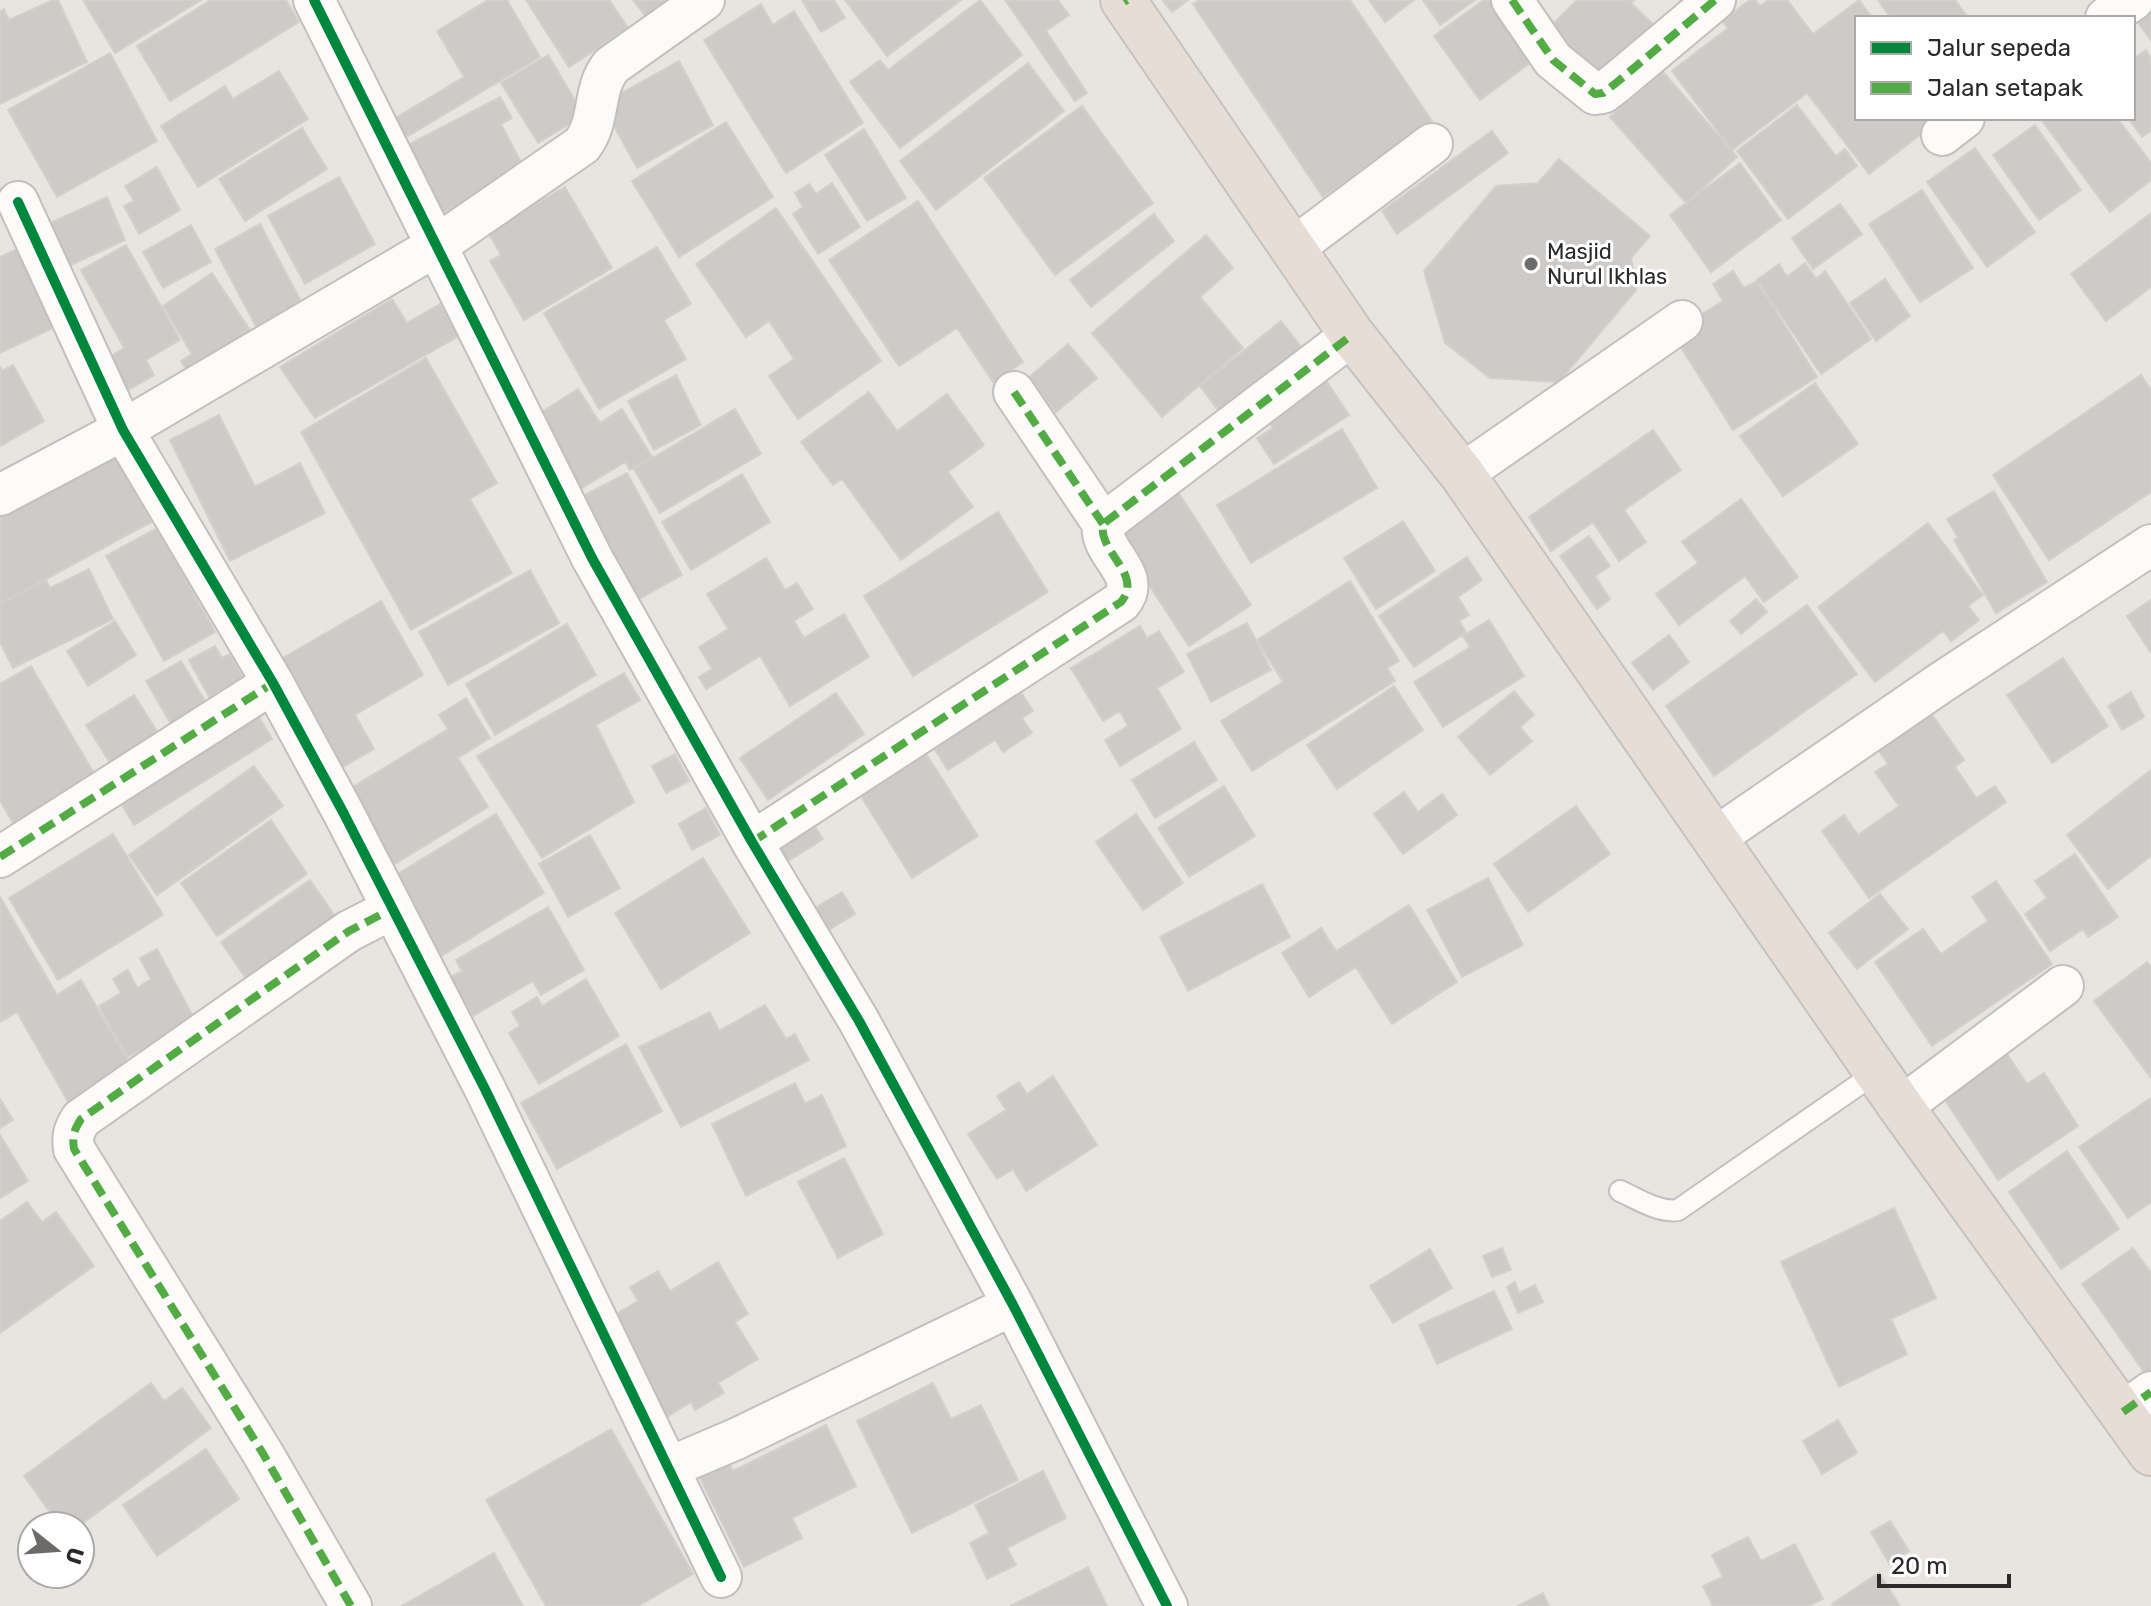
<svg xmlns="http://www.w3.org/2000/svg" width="2151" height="1606" font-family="Rubik,sans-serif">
	<rect width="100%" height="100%" fill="#e8e4e0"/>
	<path fill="#cdcac7" stroke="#d3d0cc" stroke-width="2" d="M53,0H58L87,62L0,104V11L4,9L9,20Z
		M83,0H201L115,53Z
		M211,0H286L299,22L170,101L137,46Z
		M488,0H507L540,57L403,139L392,120L464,77L437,31Z
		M526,0H609L628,28L569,67Z
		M633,0H678L649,21Z
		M802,0H834L845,18L821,32Z
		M845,0H961L887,56Z
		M980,0L1022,55L900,148L850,82L880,60L888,70Z
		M1005,0H1058L1069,15L1046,31L1087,93L1075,101Z
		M1165,0H1188L1172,12L1163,1Z
		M1199,0H1350L1432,121L1323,197L1193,4Z
		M1369,0H1414L1385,22Z
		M1423,0H1475L1440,25Z
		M1484,0H1491L1534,60L1480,100L1434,36Z
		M1577,0H1634L1631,3L1654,25L1600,81L1547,30Z
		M1750,0H1755L1760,6L1768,0H1787L1813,34L1859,0L1872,18H1857V118H1942L1869,174L1807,93L1732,150L1672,71L1728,28L1722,21Z
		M1878,0H1955L1968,18H1891Z
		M761,4L773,25L794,11L863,123L786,173L704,40Z
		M2151,9V40L2136,20Z
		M2146,50L2151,58V131L2142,137L2128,118H2133V59Z
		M110,53L157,141L57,197L8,110Z
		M548,55L584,115L538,143L501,83Z
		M679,61L713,125L637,168L602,104Z
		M1028,63L1064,111L936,210L900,161Z
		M279,71L308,119L198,187L161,126L225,86L233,99Z
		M1663,72L1737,157L1686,203L1610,117Z
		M500,97L512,118L501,124L525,170L437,216L402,148Z
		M1797,105L1836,156L1845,149L1857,166L1788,219L1737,151Z
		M1082,106L1153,203L1055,275L984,178Z
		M2040,118H2117L2151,163V180L2110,212Z
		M726,122L773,197L679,257L632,181Z
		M2035,125L2081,190L2039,220L1993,155Z
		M302,128L327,169L245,221L219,179Z
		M864,129L906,198L867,221L825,155Z
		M1492,131L1508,153L1397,234L1382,211Z
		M1975,148L2035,232L1987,267L1927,182Z
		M1559,159L1650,236L1631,258L1636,290L1559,382L1490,378L1445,343L1424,271L1496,186L1538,183Z
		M1740,163L1781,220L1711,272L1670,215Z
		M157,167L180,210L139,234L124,206L134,201L125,186Z
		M339,177L375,244L305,284L268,216Z
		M832,183L860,227L818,254L793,214L803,207L795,193L809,184L816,194Z
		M565,187L612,268L524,320L490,261L501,255L488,232Z
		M1922,190L1973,268L1920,302L1869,224Z
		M107,197L125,240L69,266L50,223Z
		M918,201L1023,362L993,382L957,328L899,366L829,260Z
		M1840,204L1862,234L1813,269L1792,238Z
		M776,208L881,361L798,419L769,376L794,359L769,321L746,337L696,264Z
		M2151,213V287L2106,321L2071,274Z
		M1154,214L1174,241L1091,307L1070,280Z
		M260,224L304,307L259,332L215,249Z
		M191,225L211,262L163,288L143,252Z
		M1206,235L1233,268L1200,297L1243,348L1162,417L1092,333Z
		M126,245L180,340L146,360L154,375L120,395L101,362L124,348L81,270Z
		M657,247L691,304L664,320L686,359L599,409L544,313Z
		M19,248L55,327L0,353V257Z
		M1805,263L1816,279L1825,271L1871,339L1821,374L1757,280L1779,264L1787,277Z
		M1733,271L1744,288L1757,281L1817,377L1733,430L1672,333L1723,301L1713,284Z
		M212,273L254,336L191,377L181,361L192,354L163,306Z
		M1885,279L1910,316L1876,341L1850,303Z
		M392,299L407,323L440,304L459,336L315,418L280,367Z
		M1281,321L1306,353L1224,418L1200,386Z
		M1068,344L1097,378L1056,412L1028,378Z
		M426,358L497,483L470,499L512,573L411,630L301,432Z
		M13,365L44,421L0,446V366L2,371Z
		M1321,373L1349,415L1274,464L1257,438L1273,428L1262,412Z
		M676,375L701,425L654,450L628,401Z
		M2141,375L2151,390V492L2049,560L1993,475Z
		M1815,383L1858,444L1783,496L1740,436Z
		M578,389L600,423L622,409L652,457L630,470L625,462L579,490L534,417Z
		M869,392L897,431L947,394L984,445L948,472L973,507L901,560L842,479L833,485L801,442Z
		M735,409L761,454L660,513L634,469Z
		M219,415L255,487L300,463L325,513L230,561L170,440Z
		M1342,429L1377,488L1251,563L1217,505Z
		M1653,430L1681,470L1624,510L1646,542L1619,561L1593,522L1551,551L1529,517Z
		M113,451L151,522L0,604V513Z
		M627,473L682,575L637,600L581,497Z
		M742,474L770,522L691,570L662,522Z
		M1171,481L1251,605L1189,646L1108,522Z
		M1994,491L2047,582L1996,613L1954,540L1958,538L1947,519Z
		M1741,499L1798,577L1764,602L1745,576L1679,625L1656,594L1698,563L1682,542Z
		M998,512L1048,592L913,676L864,596Z
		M1403,521L1435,571L1376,609L1344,558Z
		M1928,523L1983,595L1968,606L1979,620L1951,641L1943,631L1875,682L1818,607Z
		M157,528L215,632L164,661L106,556Z
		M1589,536L1610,566L1595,576L1610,599L1597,609L1560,556Z
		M1467,557L1482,580L1458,597L1469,615L1459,621L1466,632L1414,667L1379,616Z
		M766,558L785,590L797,583L813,609L794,621L804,638L844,614L869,657L790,706L760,656L706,689L699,677L712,669L699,647L728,629L707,594Z
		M89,569L113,619L13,668L0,642V603L46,580L50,588Z
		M530,570L559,623L448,685L419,632Z
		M1350,581L1399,661L1387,668L1395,681L1252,771L1221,721L1283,682L1257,640Z
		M1756,599L1767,612L1741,634L1730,621Z
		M2151,600V653L2127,616Z
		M381,601L423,675L355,715L374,749L338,770L276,662Z
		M1807,605L1857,674L1714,776L1666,706Z
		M1489,620L1524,676L1443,727L1414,682L1470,647L1463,636Z
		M115,621L136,655L88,686L67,651Z
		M1247,623L1271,670L1211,702L1187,654Z
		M567,624L596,675L495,735L466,684Z
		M1140,626L1147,638L1159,631L1184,672L1157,688L1181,729L1120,766L1105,740L1128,726L1120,711L1103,721L1071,668Z
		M1669,635L1689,662L1653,690L1632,663Z
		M215,646L222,658L230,654L244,678L209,697L189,660Z
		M2063,658L2108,726L2052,763L2007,695Z
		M181,661L212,713L177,734L146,681Z
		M31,666L96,777L14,825L0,800V684Z
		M624,673L640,700L596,725L634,802L542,858L477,756Z
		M1015,683L1033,711L1022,718L1032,733L1003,752L995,740L948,770L928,739Z
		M1394,686L1423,730L1337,789L1307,745Z
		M1514,691L1534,715L1520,727L1532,741L1490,775L1458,737Z
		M2131,692L2144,717L2122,730L2108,706Z
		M836,693L864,734L768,800L740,758Z
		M134,695L162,739L114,769L86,725Z
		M466,698L490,738L458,758L488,807L388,868L343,793L448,729L439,715Z
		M1926,706L1964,760L1955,767L1976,798L1995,786L2006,802L1869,898L1822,831L1844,815L1858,835L1899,806L1875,772L1888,764L1874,744Z
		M253,707L272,739L134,825L119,800Z
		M1194,742L1217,780L1155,818L1132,780Z
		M925,752L978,836L912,878L854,785Z
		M675,754L689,781L666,793L652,766Z
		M254,766L283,806L157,895L129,855Z
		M2151,770V856L2108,889L2067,835Z
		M1224,786L1255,836L1189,877L1158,828Z
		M1404,792L1418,812L1442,794L1457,815L1403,854L1374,814Z
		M1576,806L1610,854L1528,912L1494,864Z
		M706,808L720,835L692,850L679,824Z
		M496,814L544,893L433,961L393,877Z
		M1136,814L1183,883L1143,910L1096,842Z
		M808,816L823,839L782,865L768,841Z
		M271,820L307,874L217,936L181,883Z
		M113,834L163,915L58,980L9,898Z
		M590,835L620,888L568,917L539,864Z
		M2075,854L2118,917L2088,937L2083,929L2050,951L2025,914L2047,898L2035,881Z
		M703,858L750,933L661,989L615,913Z
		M1488,878L1523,945L1462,977L1427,910Z
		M310,880L343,928L254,990L221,942Z
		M1996,881L2052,964L1932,1046L1875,962L1923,929L1941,954L1988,921L1972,897Z
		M1262,884L1290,937L1188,991L1160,937Z
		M842,892L855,914L819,936L805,914Z
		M1880,894L1908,929L1857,969L1829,933Z
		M0,897L57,995L81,980L136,1075L74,1112L17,1012L0,1022Z
		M1409,905L1457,982L1392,1024L1356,967L1309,997L1282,953L1321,928L1336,951Z
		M548,907L584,970L541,995L533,981L473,1016L450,977L462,971L456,960Z
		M157,949L195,1020L127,1057L99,1006L121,993L113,979L128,970L137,988L151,979L140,958Z
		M2147,962L2151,967V1078L2094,1001Z
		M586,979L619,1036L539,1084L509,1033L520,1026L512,1012L537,997L542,1006Z
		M765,1005L786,1039L795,1034L809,1060L681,1127L639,1047L710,1012L719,1031Z
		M626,1044L662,1111L557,1169L521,1103Z
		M2003,1048L2027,1084L2044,1073L2078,1126L1998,1180L1939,1091Z
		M1053,1076L1097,1145L1026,1191L1013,1169L997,1179L968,1134L1006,1110L997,1096L1019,1082L1027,1094Z
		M795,1083L805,1104L822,1095L846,1146L746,1196L712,1124Z
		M2151,1098V1202L2128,1218L2079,1147Z
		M0,1099L13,1120L0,1128Z
		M0,1135L28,1181L0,1198Z
		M2067,1151L2119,1229L2061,1269L2009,1192Z
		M844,1158L883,1234L838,1258L798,1182Z
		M27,1202L42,1222L56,1212L94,1266L0,1333V1221Z
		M1894,1208L1936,1298L1891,1319L1907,1354L1839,1387L1781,1262Z
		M1502,1248L1511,1270L1492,1277L1483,1256Z
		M2133,1248L2151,1273V1371L2146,1375L2082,1284Z
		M1430,1249L1452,1288L1393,1323L1370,1286Z
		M718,1262L748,1314L735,1322L758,1359L718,1383L724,1393L695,1410L691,1402L665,1418L608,1319L638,1301L630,1287L658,1271L670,1291Z
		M1515,1282L1519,1293L1535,1285L1543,1302L1518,1313L1507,1287Z
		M1494,1291L1512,1329L1437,1364L1419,1325Z
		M151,1383L164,1401L182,1388L211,1428L79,1526H60L24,1476Z
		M933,1383L951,1419L981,1405L1018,1480L912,1533L857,1421Z
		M1838,1420L1857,1453L1822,1474L1803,1441Z
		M826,1425L856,1486L792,1518L802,1538L744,1567L693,1464L723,1450L733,1471Z
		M611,1429L693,1574L638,1606H546L486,1500Z
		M206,1449L239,1499L157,1556L123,1505Z
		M1043,1471L1066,1518L1007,1548L1016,1565L987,1579L970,1543L989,1533L975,1505Z
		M1890,1521L1909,1551L1889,1563L1871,1532Z
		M1748,1537L1761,1561L1795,1544L1823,1599L1808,1606H1713L1703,1586L1723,1577L1712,1555Z
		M494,1553L523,1606H402Z
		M1088,1567L1107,1606H1010Z
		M1879,1573L1900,1606H1834L1832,1604Z
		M1543,1593L1549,1606H1518Z"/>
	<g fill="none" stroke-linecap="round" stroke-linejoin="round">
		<g stroke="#c1c0c1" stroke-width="24">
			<path id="lane" d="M1620,1191C1638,1199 1659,1213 1678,1210L1877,1072"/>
		</g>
		<g stroke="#c1c0c1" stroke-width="44">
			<path id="street" d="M314,0L592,558L752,842L859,1021L1013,1305L1167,1606
				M1512,0L1553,60L1595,94L1603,93L1616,83L1715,0
				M2106,18L2133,0
				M1942,135L1964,118
				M18,202L123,430L273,683L343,812L485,1089L721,1577
				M1292,249L1432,144
				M1014,392L1103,524
				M1462,474L1682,321
				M0,495L123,430L436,246L582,145C601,121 592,90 611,66L704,0
				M1716,837L1942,682L2151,545
				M752,842L1121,602C1144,574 1098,553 1103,524L1352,335
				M0,857L273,683
				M1901,1107L2063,986
				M2123,1412L2151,1392
				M668,1468L736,1439L1013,1305
				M351,1606L262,1452L74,1149C72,1136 74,1130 81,1119L349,931L392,909"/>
		</g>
		<g stroke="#c4c3c1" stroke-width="48">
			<path id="highway" d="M1123,0L1352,335L1462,474L1901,1107L2151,1453"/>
		</g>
		<use href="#lane" stroke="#fcfbfa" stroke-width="20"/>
		<use href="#street" stroke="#fcfbfa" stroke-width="40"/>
		<use href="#highway" stroke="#e7ddd5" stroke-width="44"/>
		<path stroke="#53ab44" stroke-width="8" stroke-dasharray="16 8" stroke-linecap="butt" d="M1512,0L1553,60L1595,94L1603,93L1616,83L1715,0
			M1124,2L1127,0
			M1014,392L1103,524
			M752,842L1121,602C1144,574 1098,553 1103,524L1352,335
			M0,857L273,683
			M2123,1412L2151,1392
			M351,1606L262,1452L74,1149C72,1136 74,1130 81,1119L349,931L392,909"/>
		<g stroke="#fff" stroke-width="15">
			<path id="cycleway" d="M314,0L592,558L752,842L859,1021L1013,1305L1167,1606
				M18,202L123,430L273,683L343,812L485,1089L721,1577"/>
		</g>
		<use href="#cycleway" stroke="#00873e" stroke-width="10"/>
	</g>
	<circle fill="#6c6b6a" stroke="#fff" stroke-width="3" cx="1531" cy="264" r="8"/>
	<g text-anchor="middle" stroke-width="6" stroke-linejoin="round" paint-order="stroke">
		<g font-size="22" fill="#2a2a2a" stroke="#fff" text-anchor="start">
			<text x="1547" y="259">Masjid<tspan x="1547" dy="25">Nurul Ikhlas</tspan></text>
		</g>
	</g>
	<rect x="1855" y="16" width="280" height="104" fill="#ffffff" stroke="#aaaaaa" stroke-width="2"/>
	<rect x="1871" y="42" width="40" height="12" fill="#00873e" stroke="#aaaaaa" stroke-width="2"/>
	<text x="1927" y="56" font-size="24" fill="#2a2a2a">Jalur sepeda</text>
	<rect x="1871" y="82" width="40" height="12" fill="#53ab44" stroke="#aaaaaa" stroke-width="2"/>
	<text x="1927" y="96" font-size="24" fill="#2a2a2a">Jalan setapak</text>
	<g transform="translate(56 1550) rotate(107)"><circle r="38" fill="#ffffff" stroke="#aaaaaa" stroke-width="2"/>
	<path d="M0-6L14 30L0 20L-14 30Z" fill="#6c6b6a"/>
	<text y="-12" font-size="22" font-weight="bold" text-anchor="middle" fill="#2a2a2a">U</text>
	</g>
	<path d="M1879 1574v12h130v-12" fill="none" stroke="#2a2a2a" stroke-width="4"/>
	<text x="1891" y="1574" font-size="24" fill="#2a2a2a" stroke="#ffffff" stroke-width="6" paint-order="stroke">20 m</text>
</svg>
